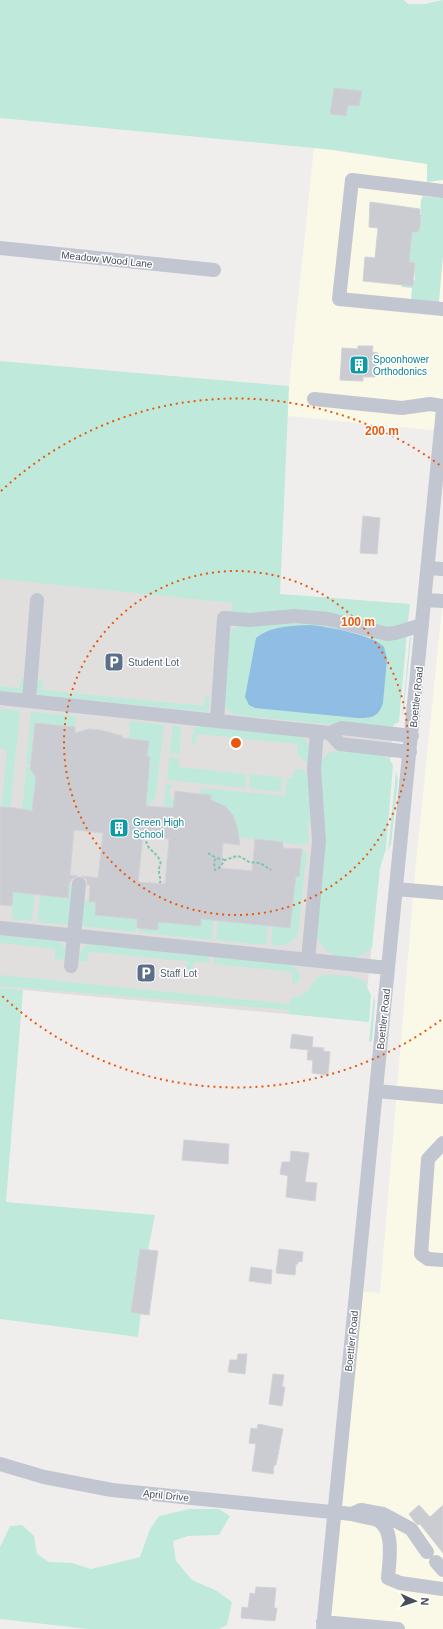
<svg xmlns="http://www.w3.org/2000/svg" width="443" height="1629" font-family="Helvetica,sans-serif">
	<rect width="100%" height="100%" fill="#f0eeed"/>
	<path fill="#faf9e7" d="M314,148L428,164V182L443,180V409L441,431L288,416L289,386Z
		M443,599V1629H398L323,1622L356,1291L380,1293L415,873Z"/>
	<path fill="#e1dfde" d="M0,568L72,578L406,604L364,1021L0,988Z"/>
	<path fill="#bfeadb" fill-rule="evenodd" d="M0,0H404L408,4H425L443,0V180L427,182V164L334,150L0,118Z
		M423,196L443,198V256L439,302L413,300L411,298L412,288L401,287L402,285L415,280V263L404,262L408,231L418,232C419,227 422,222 421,216C421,210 419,202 423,196Z
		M0,361L289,386L280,594L410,604L408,622L399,629L232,615V603L0,579Z
		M288,620L407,633L399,722L384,730L235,715L226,708L224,703L230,634L233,629L238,625ZM386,653L383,703L368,718L251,706Z
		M410,636L411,638L404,708L402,716Z
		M22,677L24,678L23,693L0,691V686L19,688Z
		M40,679L43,681L42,690L204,706L205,697L208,696L210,698L209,709L207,712L39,695C36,692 36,682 40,679Z
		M0,709L20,711L10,813L1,812L7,750L0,748Z
		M31,712L76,716L75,727L35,723L30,765H26Z
		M130,721L164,725L156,796L150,804L148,812H145L150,757L147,756L129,739Z
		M173,725L181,727L180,754L169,753Z
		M202,725L302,736C311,743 309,751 308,762H305C299,756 296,753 297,744L197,734L196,743L193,744L191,742C193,733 192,727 202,725Z
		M334,751C348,751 387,750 393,765L386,849L380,868L372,947C355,968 322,958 316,933C320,898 326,863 325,828C325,808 317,783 321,763C323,757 328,753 334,751Z
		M169,757L179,759V767L246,774L245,788L167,780Z
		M26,767L37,768L33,773L36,777L32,815H22Z
		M297,769L304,770L307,774L312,821L308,822V843L302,845L238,837C235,808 223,806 200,794L201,788L285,796L287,778H292L293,773Z
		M396,771L398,780L391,844L388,851Z
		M250,774L282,777L281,792L249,788Z
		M166,784L172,785L169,792L171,798L174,800L172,815L167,808L164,807Z
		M302,849L307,852L298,933C292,945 283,946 271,945L272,926L290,928L296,876L299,877Z
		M69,884H74L70,925L37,922L40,895L68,898Z
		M13,892L35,895L32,921L12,919Z
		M84,900L96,902V915L137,919L136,932L81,926Z
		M203,904L215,906L212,940L139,932L140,928L157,930L158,922L200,926Z
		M218,921L268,925L266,945L216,940Z
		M0,935L58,941L66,949V957L62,960L55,959V949L0,943Z
		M89,944L209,956V963L194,962L192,971L189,973L188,972L187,961L89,952L87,961L82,962L79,959C78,952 83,947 89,944Z
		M214,957L290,964C297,969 303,975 298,983H292V972L214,964Z
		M0,975L289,1004L291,999L306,993L317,977C328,972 359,976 368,984L366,985L371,995L369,1022L289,1014V1010L0,986Z
		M0,988L23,990L6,1202L155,1215L149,1245L138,1337L0,1319Z
		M374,994L375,1002L372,1041L369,1042Z
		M189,1509H219L230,1516L219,1535L188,1536L173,1541L176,1561L192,1580L217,1591L232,1602L227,1625L219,1629H88L0,1619V1547L10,1526L22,1525L34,1536L37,1554L49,1562L72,1563L91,1569L140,1557L150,1529L159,1516Z"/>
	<path fill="#90bde3" d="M309,625C326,626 373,635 384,647L387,659L383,703C378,718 371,718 357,718L255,708L249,705L245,697L256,638C271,626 290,626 309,625Z"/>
	<path fill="#cbccd2" stroke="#d2d2d8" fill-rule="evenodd" d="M334,88L362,91L359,106L348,105L346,116L330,114Z
		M370,202L420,209V215H421L420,227L418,232H412L409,262L415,263L413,286L363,281L365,257L375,258L378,228L369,227Z
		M358,346H373L372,352L378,353L375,377H363V381L340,380L342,348L358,349Z
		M363,516L380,518L377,554L360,553Z
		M35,723L75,727V733L89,729L101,730L122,736V738L149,741L147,756L150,757L146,806L173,808L175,791L200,794L211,795V800L225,806L233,815L237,826L240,845L223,843L221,868L252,871L255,839L283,842V848L302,849L299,877L296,876L290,928L201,919V926L158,922V930L137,928V919L95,915L96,902H89L90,885H87V880L81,876L98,878L103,833L74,830L70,875L78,876L72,879L69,884L68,898L13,892L12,906L0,905V807L16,808L32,811L36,777L30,769ZM143,836L169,839L165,884L138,882Z
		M292,1034L313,1037L312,1047L324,1048L323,1051L330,1052L328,1075L312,1073L313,1060H307L308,1050L290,1048Z
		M184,1140L229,1144L228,1164L182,1160Z
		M291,1151L309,1153L305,1182L317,1183L315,1201L286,1197L288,1176L280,1174L282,1162H290Z
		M140,1249L158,1251L149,1315L131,1312Z
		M279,1249L303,1252L302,1262L298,1261V1264H296L295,1275L276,1273Z
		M251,1267L272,1270L271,1284L249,1281Z
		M238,1354H247L245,1374L228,1372L230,1360H237Z
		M273,1374L284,1375L282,1387H285L282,1406L269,1404Z
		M258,1424L283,1429L276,1465H274L273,1474L252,1471L256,1444L249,1443L251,1428L257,1429Z
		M419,1505L430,1517L443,1505V1553L420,1524L418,1525L414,1521L409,1514Z
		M256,1587L276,1588L274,1608H277L275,1621L241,1618L242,1607L248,1608L250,1593L255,1594Z"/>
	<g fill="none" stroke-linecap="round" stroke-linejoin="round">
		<path stroke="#7ac5b3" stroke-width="2" stroke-dasharray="3 2" stroke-linecap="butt" d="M146,836C145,851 156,850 160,861C162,865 158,867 159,871C159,875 161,878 160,883
			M208,853L216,858
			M225,860L216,858L214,862L215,870L219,868L225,860L237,856L241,857L249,862L260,863L271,870"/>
		<path stroke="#c2c6d1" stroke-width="14" d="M443,191L352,180L339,299L443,309
			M0,248L214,270
			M314,399L402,408L430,404L443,406
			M428,568L443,569
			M425,600L443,601
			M0,698L330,733L341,728L412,736
			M29,701L37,600
			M217,720L224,618L250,620L295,616L328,619L387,634L395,633L422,625
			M330,733L340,744L410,752
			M396,889L443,893
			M0,928L388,968
			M308,960L319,841L314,769L317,732
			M71,966L79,884
			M376,1091L443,1097
			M443,1143L428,1159L421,1254L428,1259L443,1260
			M0,1464L44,1477L112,1490L352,1514
			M427,1552L411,1529L383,1514L361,1510L352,1514C360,1517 372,1517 379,1521C395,1531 389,1562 388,1578L400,1583L443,1589
			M436,1562L443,1570
			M323,1622L398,1629
			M323,1629L443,409"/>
	</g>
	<g fill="none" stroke="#e8590c" stroke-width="2" stroke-dasharray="2 4">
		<circle cx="236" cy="743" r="172"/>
		<path d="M441 1020A345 345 0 0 1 1 995M1 491A345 345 0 0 1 441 466"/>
	</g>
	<defs>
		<g id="building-square" transform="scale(1)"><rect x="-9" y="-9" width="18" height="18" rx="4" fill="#0f9aa8" stroke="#fff"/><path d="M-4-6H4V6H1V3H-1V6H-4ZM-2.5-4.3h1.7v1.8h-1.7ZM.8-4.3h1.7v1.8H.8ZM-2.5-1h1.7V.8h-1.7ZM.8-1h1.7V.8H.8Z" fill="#fff"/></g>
		<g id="parking-square" transform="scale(1)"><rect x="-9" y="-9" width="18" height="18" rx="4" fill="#5c6f8a" stroke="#fff"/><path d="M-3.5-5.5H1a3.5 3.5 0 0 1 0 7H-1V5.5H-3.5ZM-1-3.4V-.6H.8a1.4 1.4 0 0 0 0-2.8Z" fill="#fff"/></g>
	</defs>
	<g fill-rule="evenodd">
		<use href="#building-square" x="359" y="365"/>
		<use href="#parking-square" x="114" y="662"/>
		<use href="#building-square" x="119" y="828"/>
		<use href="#parking-square" x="146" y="973"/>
	</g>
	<g text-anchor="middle" stroke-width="3" stroke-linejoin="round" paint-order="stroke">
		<g font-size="10" fill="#474c59" stroke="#fff">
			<text transform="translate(107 259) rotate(6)" y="4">Meadow Wood Lane</text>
			<text transform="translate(416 697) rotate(-84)" y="4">Boettler Road</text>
			<text transform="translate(383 1019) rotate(-84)" y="4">Boettler Road</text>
			<text transform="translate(351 1341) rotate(-84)" y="4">Boettler Road</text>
			<text transform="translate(166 1495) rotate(6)" y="4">April Drive</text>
		</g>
		<g font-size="10" fill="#0d838f" stroke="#fff" text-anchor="start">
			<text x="373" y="363">Spoonhower<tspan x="373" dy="12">Orthodonics</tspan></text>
			<text x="133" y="826">Green High<tspan x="133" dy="12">School</tspan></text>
		</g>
		<g font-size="10" fill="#4e5e75" stroke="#fff" text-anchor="start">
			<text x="128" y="666">Student Lot</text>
			<text x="160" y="977">Staff Lot</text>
		</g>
	</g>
	<circle cx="236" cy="743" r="6" fill="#e8590c" stroke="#fff" stroke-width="2"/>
	<g font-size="12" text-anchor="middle" font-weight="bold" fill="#e8590c" stroke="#fff" stroke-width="3" stroke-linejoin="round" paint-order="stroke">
		<text x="382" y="435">200 m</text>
		<text x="358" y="626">100 m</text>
	</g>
	<g transform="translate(415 1601) rotate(93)" stroke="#ffffff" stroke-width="3" paint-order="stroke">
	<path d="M0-3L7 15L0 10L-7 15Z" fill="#474c59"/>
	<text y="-6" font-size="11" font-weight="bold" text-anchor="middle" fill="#474c59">N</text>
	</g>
</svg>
